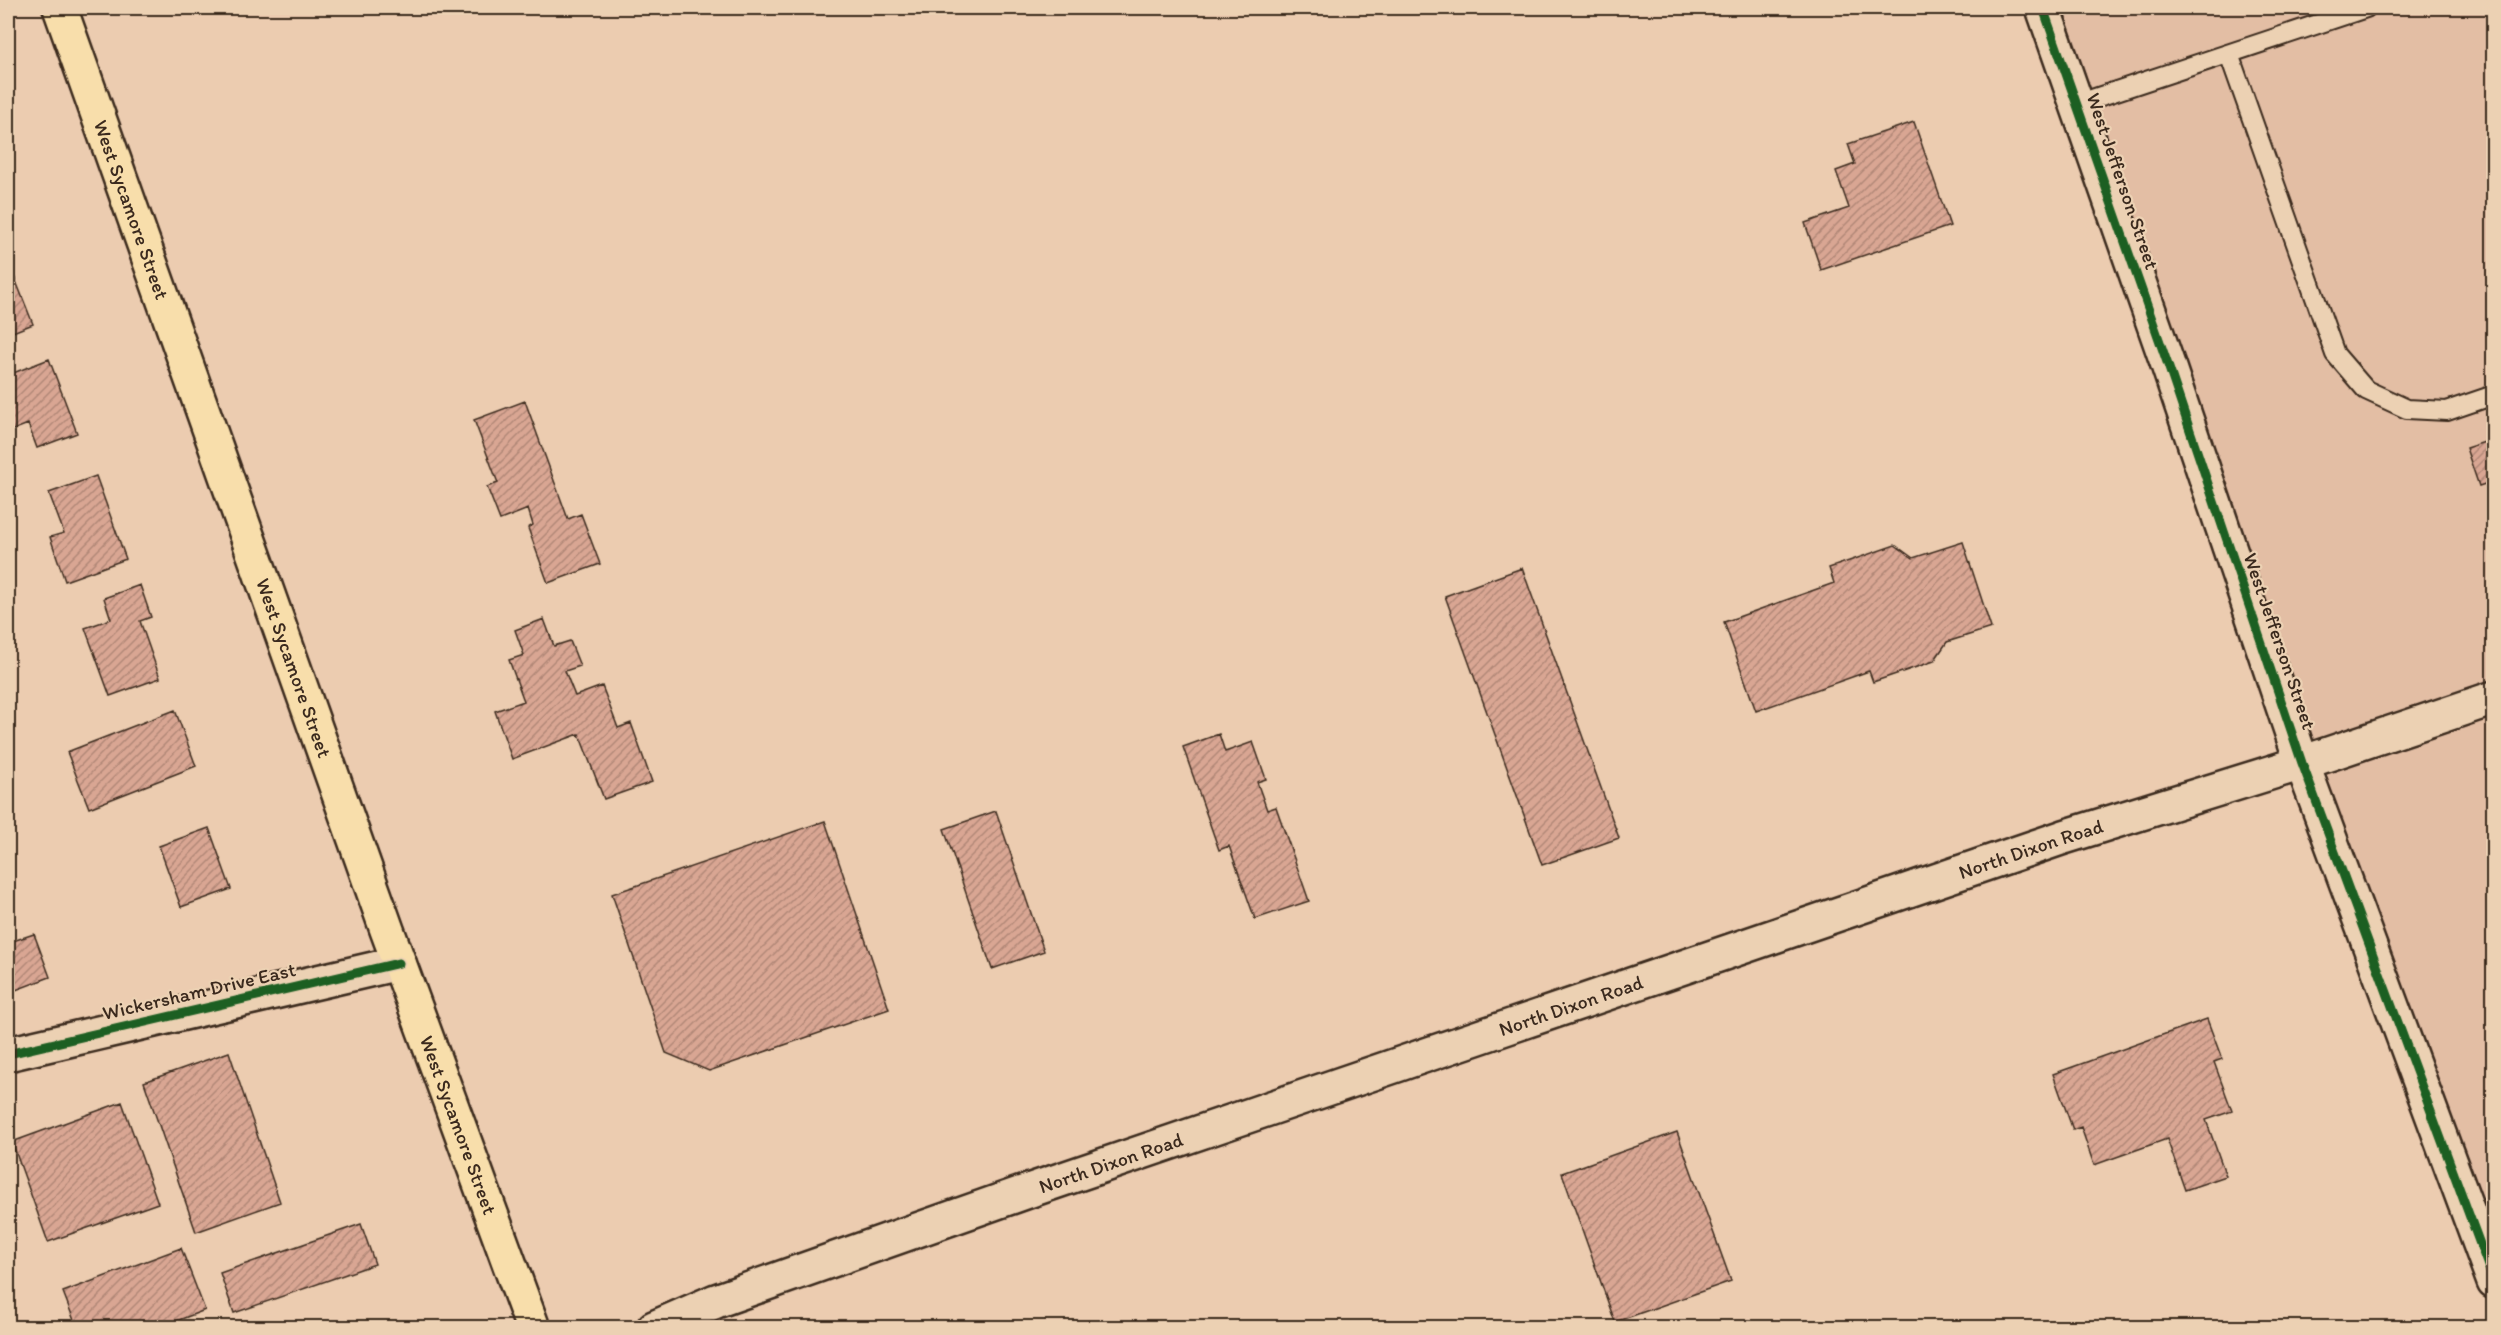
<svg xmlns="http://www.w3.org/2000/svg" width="2501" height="1335" font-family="Itim,sans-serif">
	<defs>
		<pattern id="building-hatch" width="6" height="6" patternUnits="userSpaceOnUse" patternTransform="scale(1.5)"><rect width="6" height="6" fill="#d9a693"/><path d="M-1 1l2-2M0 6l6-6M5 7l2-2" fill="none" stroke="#b18777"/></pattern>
	</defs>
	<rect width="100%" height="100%" fill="#ecccb0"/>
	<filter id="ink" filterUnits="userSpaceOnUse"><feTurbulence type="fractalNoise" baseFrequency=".0167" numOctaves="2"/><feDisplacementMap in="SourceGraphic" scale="12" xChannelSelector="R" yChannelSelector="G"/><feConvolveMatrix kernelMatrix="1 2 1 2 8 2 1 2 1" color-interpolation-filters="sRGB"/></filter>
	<g filter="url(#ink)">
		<path fill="#e3bea4" d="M2038,8H2493V1289Z"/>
		<path fill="url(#building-hatch)" stroke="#3b2a1e" stroke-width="1.5" d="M1914,122L1950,226L1821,270L1805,223L1849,208L1836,171L1855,164L1848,144Z
			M8,261L33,324L8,334Z
			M49,359L77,433L37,448L28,424L8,432V375Z
			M525,401L568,519L581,514L600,564L548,583L528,528L533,525L528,509L500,520L487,487L498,483L474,420Z
			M2494,439V481L2479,486L2466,448Z
			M96,476L126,559L65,581L50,537L64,533L49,493Z
			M1963,542L1991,628L1947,642L1934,661L1873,682L1869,671L1756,711L1724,622L1834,583L1829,568L1895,545L1913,558Z
			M1522,568L1619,838L1542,865L1445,596Z
			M140,585L151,617L140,621L160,678L110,696L85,628L111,619L104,598Z
			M544,619L554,646L570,641L580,666L565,671L575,696L602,686L618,728L631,723L652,782L604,799L579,734L512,759L495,711L524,701L509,660L524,655L515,630Z
			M175,710L196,766L89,808L67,752Z
			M1219,734L1225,752L1253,742L1266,779L1257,782L1267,810L1276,807L1309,901L1255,919L1229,846L1219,850L1183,747Z
			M996,811L1044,951L992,969L944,829Z
			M825,821L889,1009L709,1071L666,1053L612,894Z
			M209,828L231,889L181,907L159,846Z
			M8,925L13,941L34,934L50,977L8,993Z
			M2207,1019L2222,1059L2214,1062L2232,1111L2206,1120L2226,1176L2185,1190L2167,1139L2094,1165L2081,1127L2073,1130L2053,1074Z
			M229,1052L280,1202L196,1232L144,1082Z
			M122,1102L158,1203L48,1242L12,1142Z
			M1677,1132L1731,1281L1615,1322L1562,1173Z
			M361,1224L375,1264L234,1313L220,1273Z
			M181,1248L205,1310L158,1328H77L63,1292Z"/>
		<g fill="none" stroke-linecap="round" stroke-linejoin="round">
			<g stroke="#3b2a1e" stroke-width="22">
				<path id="service" d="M2229,54L2335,354L2366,390L2407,409L2447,411L2494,395
					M2077,104L2366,8"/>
			</g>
			<g stroke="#3b2a1e" stroke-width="38">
				<path id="minor" d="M8,1054L399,963"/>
			</g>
			<g stroke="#3b2a1e" stroke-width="38">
				<path id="tertiary" d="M2043,8L2168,365L2302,763L2494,1282"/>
			</g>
			<g stroke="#3b2a1e" stroke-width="38">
				<g id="secondary">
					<path id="s1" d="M654,1328L716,1301L1031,1190L2064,837L2302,763L2494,698"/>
				</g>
			</g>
			<g stroke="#3b2a1e" stroke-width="38">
				<g id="primary">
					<path id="s2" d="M60,8L387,930L533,1328"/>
				</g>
			</g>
			<use href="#service" stroke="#ecd1b3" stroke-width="18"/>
			<use href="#minor" stroke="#ecd1b3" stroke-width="33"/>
			<use href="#tertiary" stroke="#ecd1b3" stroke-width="33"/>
			<use href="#secondary" stroke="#ecd1b3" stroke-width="33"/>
			<use href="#primary" stroke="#f8deab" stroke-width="33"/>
			<g stroke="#ecd1b3" stroke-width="13">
				<path id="cycleway" d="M2043,8L2168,365L2302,763L2494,1282
					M8,1054L399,963"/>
			</g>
			<use href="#cycleway" stroke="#1b5e20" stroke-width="9"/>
		</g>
	</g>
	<g text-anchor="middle" stroke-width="4.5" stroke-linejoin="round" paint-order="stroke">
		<g font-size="20" fill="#3b2a1e" stroke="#ecd1b3">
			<text transform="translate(2123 181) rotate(71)" y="7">West Jefferson Street</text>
			<text dy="7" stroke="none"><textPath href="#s2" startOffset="214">West Sycamore Street</textPath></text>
			<text transform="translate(2280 641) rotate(71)" y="7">West Jefferson Street</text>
			<text dy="7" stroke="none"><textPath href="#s2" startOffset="700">West Sycamore Street</textPath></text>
			<text dy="7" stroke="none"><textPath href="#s1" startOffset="1458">North Dixon Road</textPath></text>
			<text transform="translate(199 991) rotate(-13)" y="7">Wickersham Drive East</text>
			<text dy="7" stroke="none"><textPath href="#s1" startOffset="972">North Dixon Road</textPath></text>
			<text dy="7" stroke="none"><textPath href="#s2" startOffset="1186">West Sycamore Street</textPath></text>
			<text dy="7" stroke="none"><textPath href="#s1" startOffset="486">North Dixon Road</textPath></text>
		</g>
	</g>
	<rect width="2501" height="1335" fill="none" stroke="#ecd1b3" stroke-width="30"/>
	<rect x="15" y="15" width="2471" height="1305" fill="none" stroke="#3b2a1e" stroke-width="2" filter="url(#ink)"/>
</svg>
